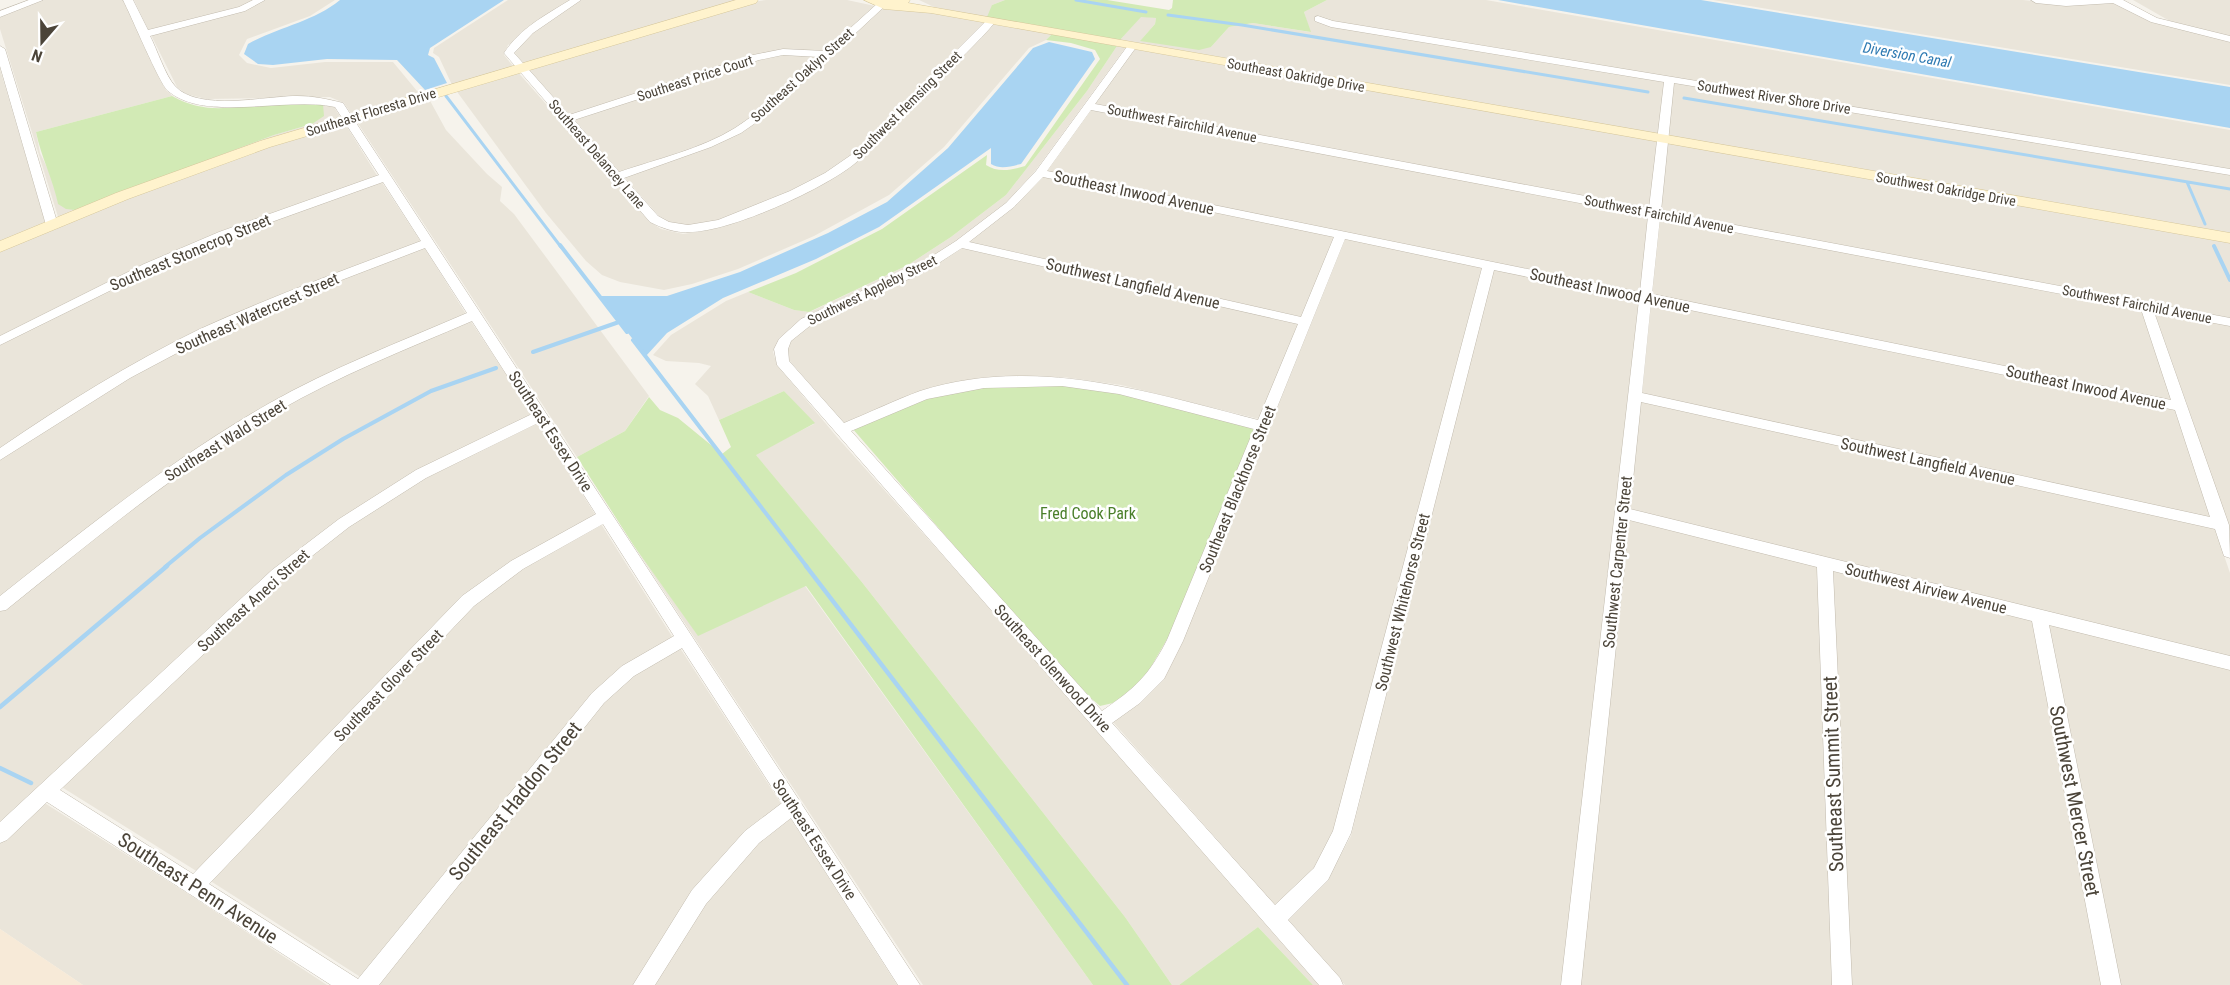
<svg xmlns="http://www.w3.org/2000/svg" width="2230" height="985" font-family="'Roboto Condensed',sans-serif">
	<rect width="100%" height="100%" fill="#f6f3ec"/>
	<path fill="#eae5da" d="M43,0H123L166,90L175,98L172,96L36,132L40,153L53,180L58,203L75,210L274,135L312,124L322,108V103L334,107L341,118L59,220L0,29V16Z
		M134,0H256L241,8L149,31Z
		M264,0H335L310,16L247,39L239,55L247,63L271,68L325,62H393L417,91L425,92L352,115L344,103L330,97L206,99L186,94L177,87L151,35L243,11Z
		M508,0H572L508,45L504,55L513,66L452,85L439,57L433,53L434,48Z
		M581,0H742L523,63L514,52L527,37Z
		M766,0H847L875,6L824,52L782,50L570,115L526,67L753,2Z
		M919,0H1005L992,5L995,19L934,7Z
		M1327,0H1486L2230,130V235L1119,41L1141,16L1156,18L1155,24L1141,40L1211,47L1229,27L1253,23L1310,32L1304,12Z
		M1713,0H2023L2068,5L2114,3L2171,27L2230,41V85Z
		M2133,0H2230V37L2175,24Z
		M882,7L929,11L985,22L865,145L837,167L810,183L730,217L703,225L685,226L668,222L659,216L624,177L741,132Z
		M993,24L1052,34L1046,40L1029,48L944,147L889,195L814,236L738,269L692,284L664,290L620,282L602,275L586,261L546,213L455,89L516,70L649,221L661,229L683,234L704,231L733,223L845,170Z
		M1117,46L1126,47L1035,171L1005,204L956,242L920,265L801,320L781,337L773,352L777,365L837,437L1095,726L1320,985H1313L1258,927L1179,985H1172L1125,917L861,581L755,454L814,424L784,391L719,420L708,396L695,384L711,366L699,363L666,361L653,355L671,335L726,301L748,292L794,310L810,312L908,265L951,237L1006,195L1087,91Z
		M1134,49L1657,140L1650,209L1095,104Z
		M783,54L819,56L763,109L734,129L705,143L620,173L574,119L759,59Z
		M0,69L46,225L0,245Z
		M428,97L446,130L487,174L502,187L500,201L514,214L649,396L625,431L577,457L355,119Z
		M1091,109L1649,215L1640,292L1046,171Z
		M344,122L378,177L145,265L0,337V251L203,168Z
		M1667,142L2230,242V318L1661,211Z
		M1042,176L1334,237L1302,317L969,242L1014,206Z
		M381,181L421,242L201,330L0,450V345L150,269L224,238Z
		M1660,217L2141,309L2172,401L1651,294Z
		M1345,239L1482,267L1335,829L1314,868L1275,905L1113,722L1140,703L1163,679L1182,643Z
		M424,247L466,314L313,382L0,599V460L141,371L205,336L296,296Z
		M961,248L1298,324L1259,419L1121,385L1063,377L984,379L924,391L844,424L789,360L787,348L792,340L809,325L899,285Z
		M1494,269L1639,299L1561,985H1345L1287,919L1327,880L1351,836Z
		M1651,302L2175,410L2211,518L1642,394Z
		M2154,311L2230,325V531L2190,413Z
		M470,320L533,415L341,520L0,825V611L166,481L253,423L319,388Z
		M1641,402L2215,529L2230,573V656L1630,510Z
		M537,422L596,516L514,561L198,872L60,786L283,576L348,526L424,477Z
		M1629,520L1818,567L1832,985H1581Z
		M601,524L673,638L625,666L362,978L209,880L473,604L520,569Z
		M634,546L698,635L805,586L1093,985H923Z
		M1833,571L2032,621L2101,985H1852Z
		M2049,625L2230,669V985H2121Z
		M680,648L782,805L633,985H376L604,701L632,676Z
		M43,802L187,893L327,985H83L0,929V842Z
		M790,817L897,985H653L706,901L758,843Z"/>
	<path fill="#f7ead8" d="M0,929L83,985H0Z"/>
	<path fill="#d2eab5" d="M1005,0H1107L1169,10L1172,8L1173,0H1327L1304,12L1311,32L1253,23L1229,27L1211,47L1199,50L1140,41L1155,24L1156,18L1141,17L1119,41L987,17L992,5Z
		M1052,34L1117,46L1087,91L1006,195L951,237L908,265L809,312L794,310L748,292L796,273L882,229L987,155L986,165C998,173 1012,170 1025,166L1100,59L1095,50L1071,43L1046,40Z
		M172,96C210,117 237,105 276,103C292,102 308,104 323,104L324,116L312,124L274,135L75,210L66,209L58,204C53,179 41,157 36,132Z
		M1050,384L1118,392L1258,427L1170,634L1148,672L1129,692L1113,703L1100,706L1073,683L852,428L930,398L979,386Z
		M784,391L815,423L756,455L861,581L1125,917L1172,985H1093L806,586L698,636L634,546L577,457L625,431L649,397L660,410L678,418L722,454L731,447L719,420Z
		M1258,927L1313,985H1179Z"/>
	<path fill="#a9d4f2" d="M340,0H504L430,48L428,55L434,58L447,83L425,90L397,60L327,59L273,65L258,64L244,54L248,44C278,27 313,22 340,0Z
		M1498,0H1701L2230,87V128Z
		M1049,42L1092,52L1095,59L1021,164C1011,166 1001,170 991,164V148L879,227L816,259L723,298L667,333L646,356L599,296H667L740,272L828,233L887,202L948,148L1033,48Z"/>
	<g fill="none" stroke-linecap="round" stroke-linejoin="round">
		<path stroke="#a9d4f2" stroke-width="3" d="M1076,0L1146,12
			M1168,15L1242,25L1648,92
			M446,96L561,247
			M1684,98L2230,189
			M2187,182L2205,224"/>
		<path stroke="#a9d4f2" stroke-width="4" d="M560,245L627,332
			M2214,246L2230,280
			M633,340L807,567
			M533,352L619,322
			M165,567L200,538L286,475L343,439L431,391L496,368"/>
		<path stroke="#a9d4f2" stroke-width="4.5" d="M806,566L1127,985
			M0,707L167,566
			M0,768L31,783"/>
		<g stroke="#c2bbae" stroke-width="1">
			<path id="street" d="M29,0H43L0,17V11Z
				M123,0H133L148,30L239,7L253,0H265L245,11L150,36C157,49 165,75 175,86C198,112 266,96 297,96C313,96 327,99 343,103L920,985H898L791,818L759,843L706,904L655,985H633L692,890L745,831L782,803L682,648L634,676L604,703L379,985H331L47,802L7,840L0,843V822L272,570L339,519L416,470L532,414L472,321C407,349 340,375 278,411C181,467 93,540 6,610L0,611V596C86,528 172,459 268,404C331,368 400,342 467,313L425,248L292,299L209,336L130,378L0,460V448C64,404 130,363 200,329C272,296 347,269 421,241L383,182L227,238L152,270L0,345V336L144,264L219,232L379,175L335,107C287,96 206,123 168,91C159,83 131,15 123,0ZM538,423L596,514L511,561L462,596L193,874L60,790L284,578L349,527L426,478ZM603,524L674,636L622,666L592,693L358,979L209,884L474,606L523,569Z
				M570,0H581L533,33L514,53L569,115L753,55L783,49L825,51L878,3L886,5L771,112L741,133L711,147L624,178L658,216L669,222L688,225L718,220L790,191L825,173L854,153L988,19L996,21C978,43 955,63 935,84C909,111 883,141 853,165C821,190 730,232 689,232C675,233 662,228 650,222L504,53C520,28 546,15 570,0ZM783,55L819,57C792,81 766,108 735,128C701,149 657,159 619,172L574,120L759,60Z
				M2031,0H2123L2157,18L2230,36V42L2151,22L2113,3L2066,6L2036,3Z
				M1318,16L1333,21L2230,169V175L1674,83L1661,211L2230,318V326L2154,312L2229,525L2230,558L2224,556L2215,529L1641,402L1630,509L2230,656V670L2049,625L2121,985H2101L2032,621L1833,571L1852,985H1832L1817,567L1629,520L1581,985H1561L1639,300L1494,270L1351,833L1328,880L1288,920L1340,978L1343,985H1319L777,365L774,349L779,339L801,319L920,264L956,241L1006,203L1036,171L1129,44L1132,43L1137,46L1095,104L1649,208L1664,82L1331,27L1315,21V17ZM1091,110L1648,216L1640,292L1047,171ZM1043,177L1334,237L1301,317L969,242L1014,207ZM1660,218L2141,309L2171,400L1652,294ZM1345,239L1482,268L1333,831L1314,868L1275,905L1112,723L1140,703L1164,679L1183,641ZM962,248L1298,324L1258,420C1148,392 1034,355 920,391C895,400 869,413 844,423L789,361L788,349L791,341L811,325L928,270ZM1651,302L2175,410L2210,517L1642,393ZM1062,386L1119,394L1254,429L1167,640C1148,677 1135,688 1102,711L851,431L927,399L984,388Z
				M0,46L5,49L58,225L56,228H48L46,225L0,66Z"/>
		</g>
		<g stroke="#d6c79b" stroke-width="1">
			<path id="secondary" d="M736,0H758L756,3L270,147L128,199L0,252V241L116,193L260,141Z
				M864,0H910L908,3L2230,233V243L931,13L884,9Z"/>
		</g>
		<use href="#street" fill="#fff" fill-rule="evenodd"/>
		<use href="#secondary" fill="#fff3cd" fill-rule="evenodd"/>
	</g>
	<g text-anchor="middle" stroke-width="5" stroke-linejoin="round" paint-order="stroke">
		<g font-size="14" fill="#4b4439" stroke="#fff">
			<text transform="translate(802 75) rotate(-42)" y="5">Southeast Oaklyn Street</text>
			<text transform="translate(1296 75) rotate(10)" y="5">Southeast Oakridge Drive</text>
			<text transform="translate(695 78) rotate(-18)" y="5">Southeast Price Court</text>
			<text transform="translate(1774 97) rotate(9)" y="5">Southwest River Shore Drive</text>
			<text transform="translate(907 105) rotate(-45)" y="5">Southwest Hemsing Street</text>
			<text transform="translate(371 112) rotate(-17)" y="5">Southeast Floresta Drive</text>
			<text transform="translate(1182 123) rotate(11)" y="5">Southwest Fairchild Avenue</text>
			<text transform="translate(597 154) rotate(49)" y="5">Southeast Delancey Lane</text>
			<text transform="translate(1946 189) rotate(10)" y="5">Southwest Oakridge Drive</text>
			<text transform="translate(1659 214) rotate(11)" y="5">Southwest Fairchild Avenue</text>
			<text transform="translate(872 290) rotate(-26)" y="5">Southwest Appleby Street</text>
			<text transform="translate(2137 304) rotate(11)" y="5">Southwest Fairchild Avenue</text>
		</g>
		<g font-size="15" font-style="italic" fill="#2e7ab2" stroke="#fff">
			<text transform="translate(1907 55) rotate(10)" y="5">Diversion Canal</text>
		</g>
		<g font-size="16" fill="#4b4439" stroke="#fff">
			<text transform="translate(1134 192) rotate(12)" y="6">Southeast Inwood Avenue</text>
			<text transform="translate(190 252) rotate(-23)" y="6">Southeast Stonecrop Street</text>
			<text transform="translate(1133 283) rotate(13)" y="6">Southwest Langfield Avenue</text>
			<text transform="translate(1610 290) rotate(12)" y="6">Southeast Inwood Avenue</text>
			<text transform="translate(257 313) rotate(-24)" y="6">Southeast Watercrest Street</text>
			<text transform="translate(2086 387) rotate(12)" y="6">Southeast Inwood Avenue</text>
			<text transform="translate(551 431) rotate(57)" y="6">Southeast Essex Drive</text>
			<text transform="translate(225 440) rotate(-32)" y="6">Southeast Wald Street</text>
			<text transform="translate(1928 461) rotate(12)" y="6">Southwest Langfield Avenue</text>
			<text transform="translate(1237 489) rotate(-68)" y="6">Southeast Blackhorse Street</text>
			<text transform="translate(1617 562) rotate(-84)" y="6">Southwest Carpenter Street</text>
			<text transform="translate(1926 588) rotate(14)" y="6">Southwest Airview Avenue</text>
			<text transform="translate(253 600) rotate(-42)" y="6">Southeast Aneci Street</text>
			<text transform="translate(1402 602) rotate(-76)" y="6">Southwest Whitehorse Street</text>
			<text transform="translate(1053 668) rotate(48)" y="6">Southeast Glenwood Drive</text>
			<text transform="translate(388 685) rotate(-46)" y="6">Southeast Glover Street</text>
			<text transform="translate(815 839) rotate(57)" y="6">Southeast Essex Drive</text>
		</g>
		<g font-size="16" fill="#4a7f2a" stroke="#fff">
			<text x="1088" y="519">Fred Cook Park</text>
		</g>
		<g font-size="20" fill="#4b4439" stroke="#fff">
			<text transform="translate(1833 774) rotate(-92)" y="7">Southeast Summit Street</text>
			<text transform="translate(515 801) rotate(-51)" y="7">Southeast Haddon Street</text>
			<text transform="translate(2075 801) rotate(79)" y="7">Southwest Mercer Street</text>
			<text transform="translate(198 888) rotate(33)" y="7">Southeast Penn Avenue</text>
		</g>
	</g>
	<g transform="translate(42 42) rotate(200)" stroke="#ffffff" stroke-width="4.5" paint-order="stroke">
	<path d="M0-4.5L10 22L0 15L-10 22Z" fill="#4b4439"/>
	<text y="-9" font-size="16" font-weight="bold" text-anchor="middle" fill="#4b4439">N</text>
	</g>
</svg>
